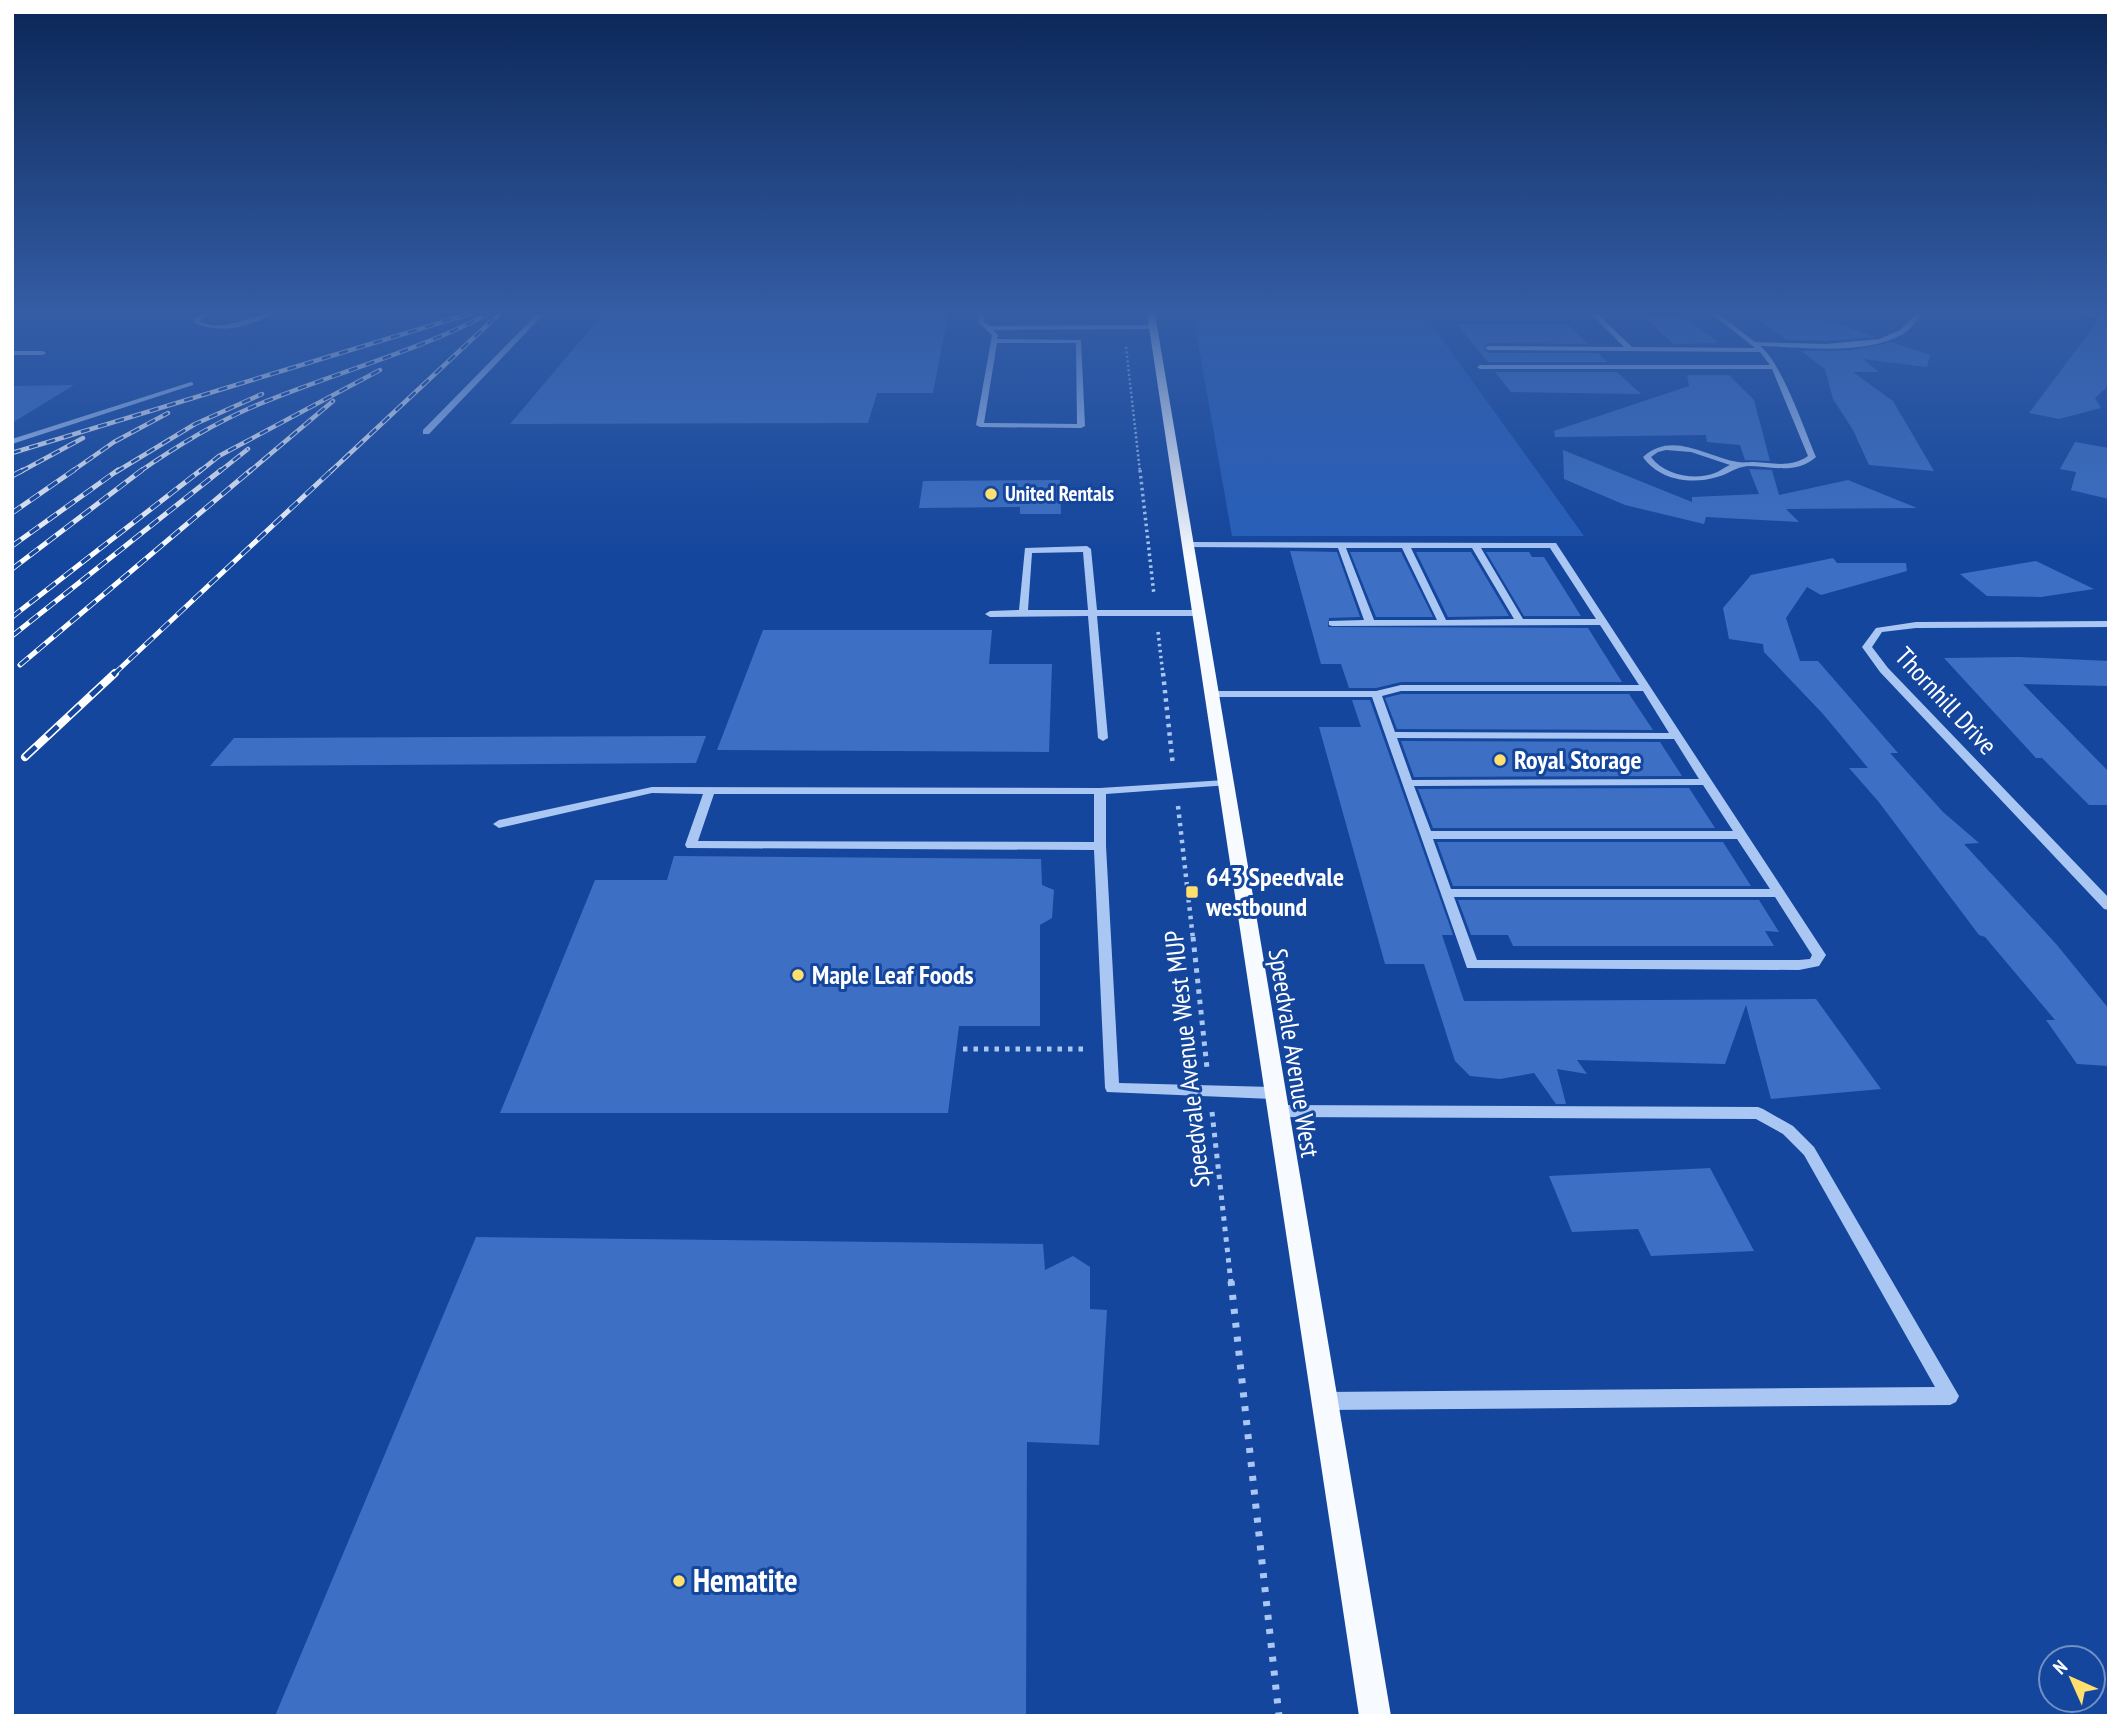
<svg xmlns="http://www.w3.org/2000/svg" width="2121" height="1728" font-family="'PT Sans Narrow',sans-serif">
	<rect width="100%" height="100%" fill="#14469d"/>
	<path fill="#275fbb" d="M1424,314L1584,536H1232L1193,314Z"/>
	<path fill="#3d70c4" d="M603,314H948L933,393H877L868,423L510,424Z
		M2103,314H2109V376L2106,388L2095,398L2101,408L2059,419L2029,413Z
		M1644,317H1684L1719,343L1674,344Z
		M1807,317L1820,318L1876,337L1826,341L1787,340L1761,321Z
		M1457,324H1567L1588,344L1488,343L1483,349L1488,353H1598L1607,362H1488Z
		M1892,342L1930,355L1927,367L1863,359L1879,372H1853L1893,401L1934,471L1869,465L1853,430L1833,399L1825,369L1801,351L1852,350Z
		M1495,372H1617L1641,394L1511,392Z
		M1687,375H1729L1754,400L1770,461L1745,460L1740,445L1707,442L1706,435L1555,437L1554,431L1689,386Z
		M74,385L12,423V386Z
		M2075,442L2109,448V499L2071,490L2076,472L2060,469Z
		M1563,450L1692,502V497L1759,494L1749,469L1772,470L1779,495L1848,480L1917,508L1786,509L1799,522L1706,517L1704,524L1625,505L1564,479Z
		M1060,480L1061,514H1020V507L919,508L923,481Z
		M1290,551L1337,552L1360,617L1329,618L1328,627L1588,628L1622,682H1401L1376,688H1349L1341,664H1321Z
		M1350,552H1401L1433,617H1376Z
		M1416,552H1471L1509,616L1448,617Z
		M1486,552H1529L1532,557H1544L1581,616H1524Z
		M1833,558L1837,563H1906L1907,571L1821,595L1807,587L1786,618L1800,661H1818L1898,753H1890L1943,812L1979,843L1964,844L2057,945L2109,1009V1066L2077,1064L2046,1020H2055L1985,937L1979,935L1878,801L1849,768H1868L1823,714L1764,652L1763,644L1729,639L1723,608L1751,575Z
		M2036,561L2094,589L2041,597L1987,596L1960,574Z
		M763,630H992L989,664H1052L1049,752L717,750Z
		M2018,657L2109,661V686L2023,684L2109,772V805H2089L2042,758H2036L1944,658Z
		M1401,694H1629L1653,730L1397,729L1385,698Z
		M1352,700H1370L1453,935H1442L1464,1001L1816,999L1881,1089L1771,1099L1746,1005L1725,1064L1577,1060L1587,1074L1557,1069L1566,1104H1556L1534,1073L1500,1079L1470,1076L1455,1061L1424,964H1385L1319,727H1361Z
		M706,736L696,763L210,766L234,738Z
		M1401,741L1660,742L1682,776L1414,777Z
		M1689,788L1715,828H1433L1418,789Z
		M1437,842H1723L1751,886H1453Z
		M674,856L1041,859L1042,885L1054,890L1052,918L1040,925V1026H959L948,1113H500L595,880H667Z
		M1458,900H1759L1779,932L1765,931L1774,946H1513L1508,935H1471Z
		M1710,1168L1754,1251L1651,1256L1638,1229L1572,1232L1549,1176Z
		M476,1237L1043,1244L1045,1270L1073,1256L1090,1267V1309L1107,1310L1099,1445L1027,1442L1026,1716H275Z"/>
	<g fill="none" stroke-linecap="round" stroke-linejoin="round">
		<path stroke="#aac7f4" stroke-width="2.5" stroke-dasharray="2 2.5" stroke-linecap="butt" d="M2084,314L2109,319
			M1126,347L1140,472"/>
		<path stroke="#aac7f4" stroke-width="3.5" stroke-dasharray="2.5 3.5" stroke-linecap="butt" d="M1140,470L1154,595
			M1158,632L1163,675"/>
		<path stroke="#aac7f4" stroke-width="4.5" stroke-dasharray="3.5 5" stroke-linecap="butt" d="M1163,673L1173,766
			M1178,806L1193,939"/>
		<path stroke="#aac7f4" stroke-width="5" stroke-dasharray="4.5 6" stroke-linecap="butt" d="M1193,937L1207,1068
			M963,1049H1088
			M1212,1112L1231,1283"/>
		<path stroke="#aac7f4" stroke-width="7" stroke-dasharray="5 9" stroke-linecap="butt" d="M1231,1281L1279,1716"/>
		<path fill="#aac7f4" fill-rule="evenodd" d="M201,314H209L199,321C224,334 248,314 273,314C249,327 218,335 193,322V320Z
			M537,314H544L429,434H423V430Z
			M979,314H985L984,322L990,326L1153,325L1156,327L1153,329L993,330L998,335L997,339L1081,340L1085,426L1081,428L980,427L976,425L992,335L978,322ZM997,343H1076L1077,424L984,423Z
			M1591,314H1598L1632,347L1755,348L1712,314H1719L1755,342L1826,344L1879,339L1900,330L1916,314H1923C1917,321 1911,329 1903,334C1865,356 1802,347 1760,346C1782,363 1804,429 1816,457C1796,475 1772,466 1748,466C1735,467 1729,474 1717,477C1691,485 1659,480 1643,457C1672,430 1707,457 1738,462C1743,463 1749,462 1754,462C1773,463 1791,468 1808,456L1772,369H1480L1477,367L1480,365H1770L1760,352L1488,350L1485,348L1488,346L1624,347ZM1666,450L1691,452L1730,465C1725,467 1720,471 1715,473C1695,481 1664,475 1651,457L1658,452Z
			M12,351H43L46,353L43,355H12Z
			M191,382L193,383V385L12,444V439Z
			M1187,542L1556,543L1824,952L1826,955L1819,966L1799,970L1467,968L1372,697H1211L1206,694L1211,691H1376L1401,685H1639L1600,625L1332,626L1329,625V621L1364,620L1338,548L1184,547L1183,545ZM1346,548H1402L1437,620H1374ZM1411,548H1472L1514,619L1446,620ZM1481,548H1550L1596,619H1523ZM1401,691H1643L1669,733L1395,732L1382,696ZM1397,738L1674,739L1699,779L1412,780ZM1703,785L1733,831H1431L1414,786ZM1433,839H1737L1770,889H1451ZM1454,897H1775L1812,955L1810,959L1799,960H1477Z
			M1087,546L1091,549L1097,610H1198L1203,613L1198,616H1097L1108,738L1103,741L1098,738L1088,616L990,617L985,614L990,611L1019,610L1025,548ZM1083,552L1088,610H1028L1032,553Z
			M2109,621V627L1916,628L1882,632L1872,647L1888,668L2109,898V910L2104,909L1880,672L1862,647L1876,628L1916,622Z
			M1225,780L1231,783L1229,785L1106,794V846L1119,1083L1274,1087L1279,1089L1281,1093L1279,1097L1274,1099L1107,1092L1105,1088L1094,850L687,848L685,845L703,794L652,793L499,828L493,824L499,820L652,787L1100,788ZM714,794H1094V842L698,841Z
			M1277,1105L1758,1107L1763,1109L1793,1126L1814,1147L1959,1396L1956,1402L1950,1405L1324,1410L1317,1407L1315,1401L1317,1395L1324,1392L1935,1387L1804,1155L1783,1134L1756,1119L1277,1117L1272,1115L1269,1111L1272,1107Z"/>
		<path fill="#f7faff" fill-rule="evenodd" d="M1147,314H1155L1391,1716H1359Z"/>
		<g stroke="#fff" stroke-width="4.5">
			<path id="rail-far2" d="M12,453L469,314
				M20,472L83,438
				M71,472L114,442L168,413
				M116,472L195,424L262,394
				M139,472C174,448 211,425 250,408C329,374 412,354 488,314
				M199,472L219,456L380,370
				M219,472L248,449
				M249,472L333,401
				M330,472L499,314"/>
		</g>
		<g stroke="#fff" stroke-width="5">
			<path id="rail-far1" d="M12,476L23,470
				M12,513L74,470
				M12,546L118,470
				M12,569L142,470
				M12,617L201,470
				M12,636L221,470
				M20,665L251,470
				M113,675L332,470"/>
		</g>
		<g stroke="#fff" stroke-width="8">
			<path id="rail" d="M25,757L115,673"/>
		</g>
		<use href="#rail-far2" stroke="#14469d" stroke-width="2.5" stroke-dasharray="9" stroke-linecap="butt"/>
		<use href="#rail-far1" stroke="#14469d" stroke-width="3.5" stroke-dasharray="11" stroke-linecap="butt"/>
		<use href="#rail" stroke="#14469d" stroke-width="5" stroke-dasharray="15" stroke-linecap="butt"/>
	</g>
	<linearGradient id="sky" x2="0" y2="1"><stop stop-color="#0b2656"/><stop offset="0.56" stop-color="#345da5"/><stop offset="1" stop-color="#345da5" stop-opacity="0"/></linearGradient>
	<rect width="2121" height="556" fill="url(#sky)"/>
	<g fill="#ffdf6d" stroke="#14469d" stroke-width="2.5">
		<circle cx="991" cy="494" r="7"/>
		<circle cx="1500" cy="760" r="7"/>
		<rect x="1185" y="885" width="14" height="14" rx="3.5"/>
		<circle cx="798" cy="975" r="7"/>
		<circle cx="679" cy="1581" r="7"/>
	</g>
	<g text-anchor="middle" stroke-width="6" stroke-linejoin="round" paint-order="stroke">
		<g font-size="21" font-weight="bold" fill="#fff" stroke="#14469d" text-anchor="start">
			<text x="1005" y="501">United Rentals</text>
		</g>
		<g font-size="26" fill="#fff" stroke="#14469d">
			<text transform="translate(1946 701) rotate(47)" y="9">Thornhill Drive</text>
			<text transform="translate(1294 1053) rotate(81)" y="9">Speedvale Avenue West</text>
			<text transform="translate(1187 1059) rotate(-96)" y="9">Speedvale Avenue West MUP</text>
		</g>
		<g font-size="26" font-weight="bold" fill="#fff" stroke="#14469d" text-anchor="start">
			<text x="1514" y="769">Royal Storage</text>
			<text x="1206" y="886">643 Speedvale<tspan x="1206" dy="30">westbound</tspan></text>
			<text x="812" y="984">Maple Leaf Foods</text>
		</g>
		<g font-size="32" font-weight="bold" fill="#fff" stroke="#14469d" text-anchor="start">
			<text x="693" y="1592">Hematite</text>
		</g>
	</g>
	<rect width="2121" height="1728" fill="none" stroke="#ffffff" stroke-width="28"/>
	<g transform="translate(2072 1679) rotate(315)"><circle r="33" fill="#14469d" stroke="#7290c4" stroke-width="2"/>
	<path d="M0-5L12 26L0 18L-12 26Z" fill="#ffdf6d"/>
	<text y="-10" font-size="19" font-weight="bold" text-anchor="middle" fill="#ffffff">N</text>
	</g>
</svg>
